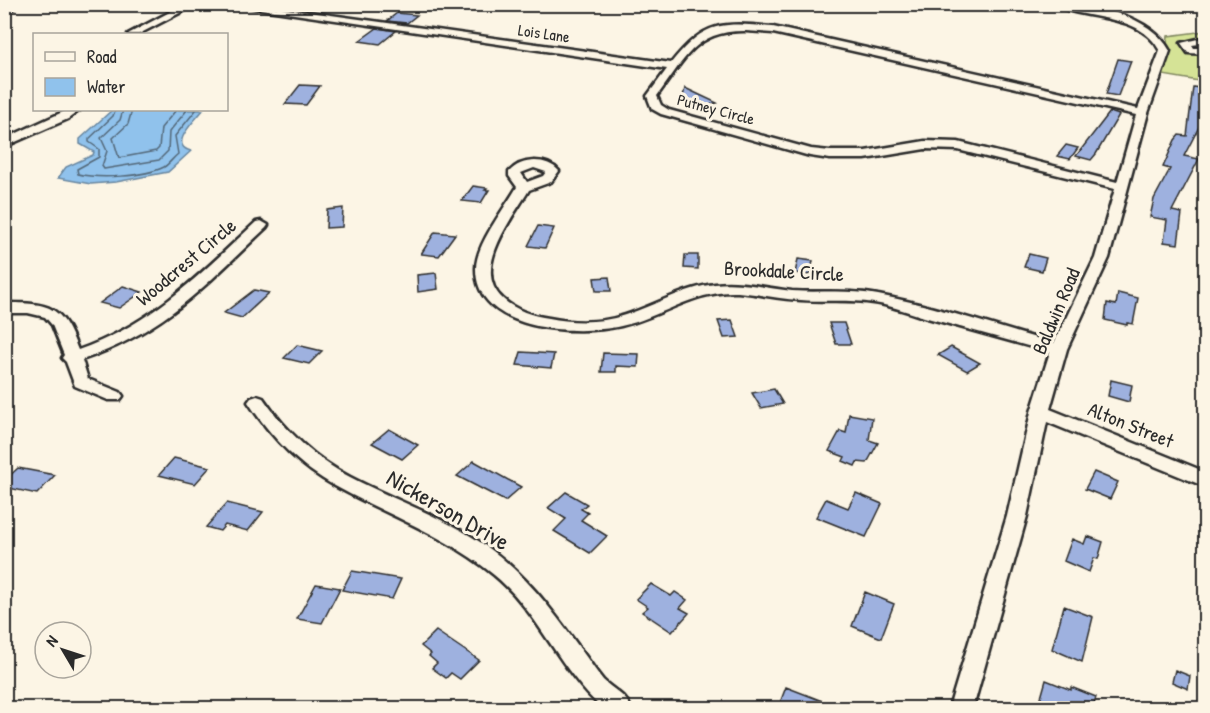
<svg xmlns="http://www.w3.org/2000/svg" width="1210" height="713" font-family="'Patrick Hand',sans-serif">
	<rect width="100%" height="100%" fill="#fcf5e5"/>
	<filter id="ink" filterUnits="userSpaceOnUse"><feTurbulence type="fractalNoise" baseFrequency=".0167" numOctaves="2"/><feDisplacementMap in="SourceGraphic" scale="12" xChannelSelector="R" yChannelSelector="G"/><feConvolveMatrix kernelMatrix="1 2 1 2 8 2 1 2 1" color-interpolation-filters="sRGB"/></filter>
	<g filter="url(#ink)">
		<path fill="#d5e396" stroke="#808760" stroke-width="1.5" d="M1205,31V82L1163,75L1168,36Z"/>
		<path fill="#90c2ec" stroke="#68869f" stroke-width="1.5" d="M112,110H203C196,120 167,145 191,151L168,172L116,182L91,184L58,178L66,167L93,155L94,152L80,144V139Z"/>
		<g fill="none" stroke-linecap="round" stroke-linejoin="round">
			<path stroke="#536778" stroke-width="1.5" d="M115,110L113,116L89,139V142L99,149V157L77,169L78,174C99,179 144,177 164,167C169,164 173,158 178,154L175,136L196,110
				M123,110L120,120L101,138L107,151L102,166L104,169L159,160L168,151L169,132L187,110
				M132,110L128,124L113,138L119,158L156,151L159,148L161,128L176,110"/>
		</g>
		<path fill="#9eb1df" stroke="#2b2b2b" stroke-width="1.5" d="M397,13L417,15L407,23L387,21Z
			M377,28L396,31L380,44L359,41Z
			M1118,59L1131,61L1118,96L1106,94Z
			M300,85L320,86L306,105L285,104Z
			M1193,87L1206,89V119L1204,125H1200L1184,156L1199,159L1172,211L1182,213L1178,244L1164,242L1167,220L1150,217L1154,199L1170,169L1163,167L1175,140L1179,135L1187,136Z
			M685,88L717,103L697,108L682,101Z
			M1110,112L1119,115L1096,154L1091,160L1076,156Z
			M1066,145L1078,148L1070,159L1057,156Z
			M473,186L487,188L485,190H489L481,203L462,201Z
			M343,208L342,227L326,228L327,210Z
			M538,226L554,228L545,248L528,246Z
			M435,232L455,234L439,256L421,254Z
			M1029,254L1046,258L1042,271L1024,267Z
			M685,255H698V269L684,268Z
			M798,259L813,261L810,275L795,273Z
			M436,273L438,289L418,292L417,275Z
			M609,277L611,291H596L594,278Z
			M123,286L142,292L119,308L100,303Z
			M254,290L269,293L242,318L224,313Z
			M1118,293L1138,298L1133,324L1127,323V325L1105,320L1107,303L1116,305Z
			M732,320L738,337L724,338L718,321Z
			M829,323H844L851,344H836Z
			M297,345L322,351L309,364L284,358Z
			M951,347L980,363L967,371L938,355Z
			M521,352L554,354L551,368L517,365Z
			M603,353L639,354L638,367L616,366V372H601Z
			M1111,380L1132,385L1129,402L1108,396Z
			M774,389L783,404L761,408L752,393Z
			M849,414L872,418L869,440L878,443L867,463L857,462L855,466L843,461L845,457L829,451L840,431L846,433Z
			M389,429L418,445L402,459L372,443Z
			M174,458L210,467L195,484L159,475Z
			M474,461L521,487L505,501L457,476Z
			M18,468L55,475L37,494L4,487V481Z
			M1094,472L1118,482L1110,499L1085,489Z
			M566,492L587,504L581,509L588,513L581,520L607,536L590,553L554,531L566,519L548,508Z
			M856,493L882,504L866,537L816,517L826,499L848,508Z
			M227,503L263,512L248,531L225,525L220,531L206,527Z
			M1087,536L1103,542L1098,559L1094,558L1089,572L1064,561L1072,539L1084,544Z
			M352,571L401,579L392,599L342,590Z
			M316,584L340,588L322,623L297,619Z
			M651,584L671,596L675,592L687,600L680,608L689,613L672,632L642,612L648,607L636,599Z
			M865,592L894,604L881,638L852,626Z
			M1064,606L1093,617L1082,662L1052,649Z
			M436,631L479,660L460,679L451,673L446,678L432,668L437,663L429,656L431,654L421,646Z
			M1175,670L1190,676L1188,689L1172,682Z
			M1046,680L1071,690V687L1096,697L1093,708H1038Z
			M786,687L838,707V708H778Z"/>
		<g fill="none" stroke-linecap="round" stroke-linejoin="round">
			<g stroke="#2b2b2b" stroke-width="5">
				<path id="minor" d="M9,4H21L4,13V6Z
					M185,4H197L139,34H128Z
					M227,4H253L671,63C705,21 721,22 773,27L1138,109L1160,51C1139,11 1085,22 1053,4C1092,4 1150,14 1170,51L1148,113L1109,258L1067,349L1050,409L1206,472V487L1047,422L1027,516L973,708H949L1007,516L1031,412L1050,352C1010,341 971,330 931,319C913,314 893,306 874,303C850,299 826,302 801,300C780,299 759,294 738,292C694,290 662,317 621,326C577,336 475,332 476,268C476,244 505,208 517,187L509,176V172C521,158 547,157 559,171L551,182L529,190C513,217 470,270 503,299C515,310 533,316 549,318C573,323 601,323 625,315C656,305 683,288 715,284C741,281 766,288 792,291C820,293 850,289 878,295C937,306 996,327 1054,343L1095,258L1115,189L958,150L925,149L865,159H830L810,156L661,114L652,109L647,96L667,69ZM746,31L773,33L1136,115L1117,182L958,142L925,141L865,151H830L811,149L669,110L661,105L657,96C685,59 695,30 746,31ZM534,168L546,172L543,176L527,182L521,173Z
					M1206,37V43L1192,45L1194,48H1206V54L1188,53L1181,43Z
					M67,110H80L68,119L4,147V139Z
					M261,221L268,225L266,228C204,286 165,331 82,360L88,379L120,392L123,396L120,400H108L75,386L66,362L62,358L64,355L52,325L45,317L28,313H4V303C50,303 62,305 78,350C153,324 200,274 256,222Z
					M257,396L263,398C285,430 315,459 350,477C392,499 439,515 480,542C526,572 555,614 587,658C592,665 597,673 603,680C613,690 626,695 631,708H602C559,670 539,612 494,575C446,535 389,516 335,486C300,467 270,436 248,402L251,398Z"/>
			</g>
			<use href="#minor" fill="#fcf5e5" fill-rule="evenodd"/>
		</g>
	</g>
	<g text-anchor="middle" stroke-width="6" stroke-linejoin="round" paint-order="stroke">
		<g font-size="16" fill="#2b2b2b" stroke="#fcf5e5">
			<text transform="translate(544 33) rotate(8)" y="6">Lois Lane</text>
			<text transform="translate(716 109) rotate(15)" y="6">Putney Circle</text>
		</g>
		<g font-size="20" fill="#2b2b2b" stroke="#fcf5e5">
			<text transform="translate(186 262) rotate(-40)" y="7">Woodcrest Circle</text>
			<text transform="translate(784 271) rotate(3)" y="7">Brookdale Circle</text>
			<text transform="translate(1056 311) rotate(-67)" y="7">Baldwin Road</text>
			<text transform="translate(1131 425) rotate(22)" y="7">Alton Street</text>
		</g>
		<g font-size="24" fill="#2b2b2b" stroke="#fcf5e5">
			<text transform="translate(448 510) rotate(30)" y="8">Nickerson Drive</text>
		</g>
	</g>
	<rect width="1210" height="713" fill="none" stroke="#fcf5e5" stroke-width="24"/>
	<rect x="12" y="12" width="1186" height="689" fill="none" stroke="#2b2b2b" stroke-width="2" filter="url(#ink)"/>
	<rect x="33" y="33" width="195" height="78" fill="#fcf5e5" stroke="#a8a49b" stroke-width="1.5"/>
	<rect x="45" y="52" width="30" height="9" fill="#fcf5e5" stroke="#a8a49b" stroke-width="1.5"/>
	<text x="87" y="63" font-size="18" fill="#2b2b2b">Road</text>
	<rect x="45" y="78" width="30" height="18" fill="#90c2ec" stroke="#a8a49b" stroke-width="1.5"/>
	<text x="87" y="93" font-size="18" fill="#2b2b2b">Water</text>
	<g transform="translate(63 650) rotate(309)"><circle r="28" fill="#fcf5e5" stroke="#a8a49b" stroke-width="1.5"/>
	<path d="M0-4.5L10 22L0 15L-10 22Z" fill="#2b2b2b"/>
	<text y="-9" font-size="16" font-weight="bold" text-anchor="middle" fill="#2b2b2b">N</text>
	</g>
</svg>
